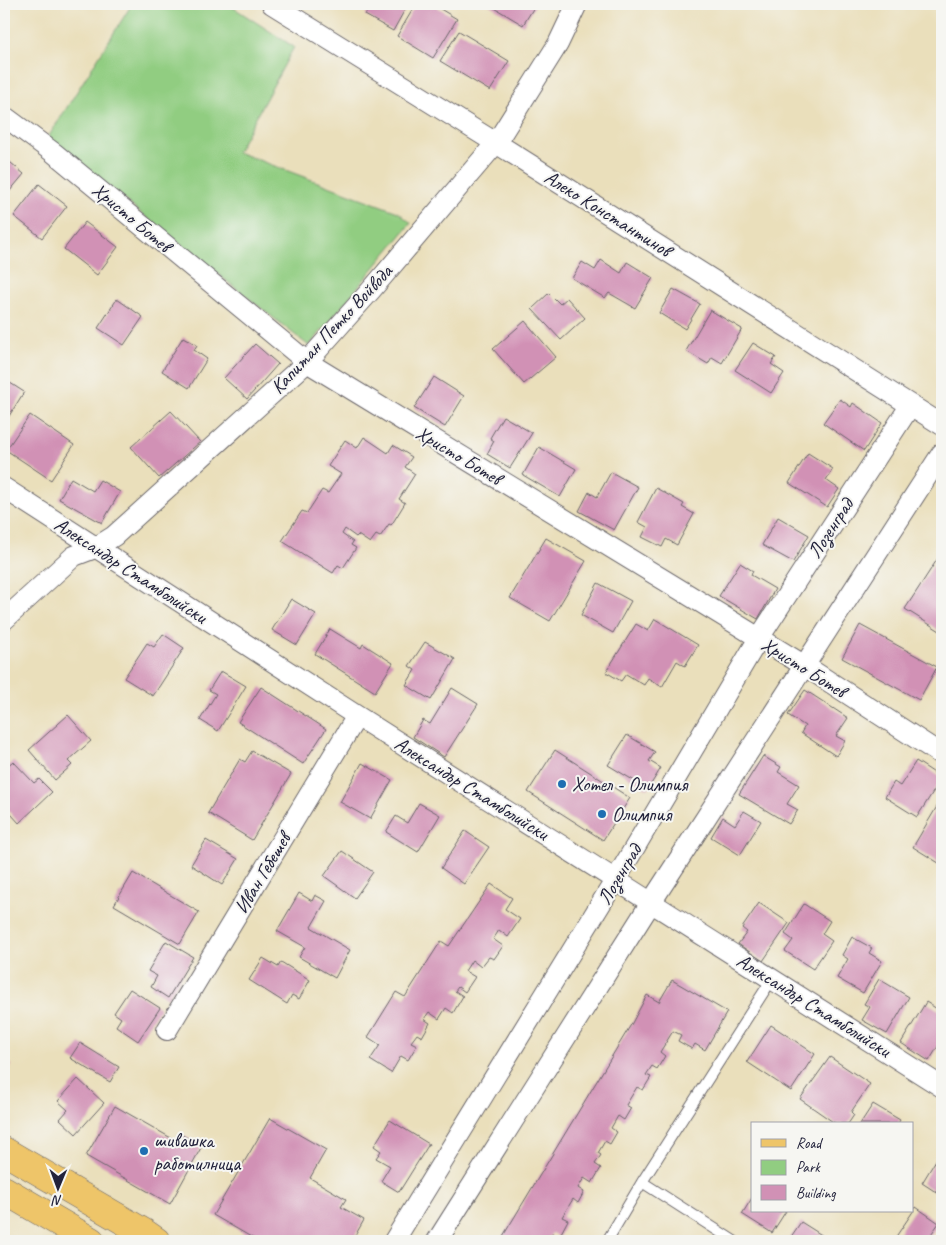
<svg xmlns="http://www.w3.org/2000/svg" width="946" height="1245" font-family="Caveat,sans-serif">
	<rect width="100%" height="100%" fill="#f6f6f2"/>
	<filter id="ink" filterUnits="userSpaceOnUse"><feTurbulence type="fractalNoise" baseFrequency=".02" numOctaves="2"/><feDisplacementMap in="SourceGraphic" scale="10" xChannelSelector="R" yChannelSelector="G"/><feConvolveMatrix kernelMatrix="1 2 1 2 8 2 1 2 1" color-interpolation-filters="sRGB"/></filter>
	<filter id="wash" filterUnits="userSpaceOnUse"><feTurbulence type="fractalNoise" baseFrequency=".0096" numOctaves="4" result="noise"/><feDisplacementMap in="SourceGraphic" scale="20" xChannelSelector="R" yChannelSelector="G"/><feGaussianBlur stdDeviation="1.12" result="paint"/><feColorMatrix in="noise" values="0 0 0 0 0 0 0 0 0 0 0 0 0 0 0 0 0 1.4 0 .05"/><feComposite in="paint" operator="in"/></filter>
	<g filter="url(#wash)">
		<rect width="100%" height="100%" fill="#eadfbb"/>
		<path fill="#91cd81" stroke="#5a785e" d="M132,4H228L294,47L237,152L398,212L411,223L309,346L47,139Z"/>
		<g id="blocks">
			<path fill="#d191b5" d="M371,4H408L393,31L365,15Z
				M416,4H432L457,19L433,58L397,36Z
				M488,4H536L523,25Z
				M459,31L509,61L490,91L440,61Z
				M4,157L24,174L4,198Z
				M39,184L67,206L42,238L14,216Z
				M85,222L118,247L97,275L64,249Z
				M601,260L621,273L627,262L653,278L635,308L609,293L605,298L572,278L582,262L595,270Z
				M673,289L700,304L685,329L659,313Z
				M549,293L560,304L567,298L585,318L561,340L532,309Z
				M117,299L143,317L124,345L98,328Z
				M710,310L742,329L722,363L712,357L708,364L686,351Z
				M525,321L556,357L524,384L493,349Z
				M183,337L197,345L194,350L207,359L189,388L162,371Z
				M753,343L776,357L771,364L784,373L771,393L735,370Z
				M255,344L278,364L247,399L224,378Z
				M434,377L464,396L445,427L414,408Z
				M4,379L24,392L4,424Z
				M840,399L851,407L853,403L882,423L864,451L823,423Z
				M171,411L200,442L159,478L131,447Z
				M30,415L74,445L51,480L6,450Z
				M503,416L532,433L510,468L487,454L494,441L490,438Z
				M364,437L388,453L393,445L412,457L405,467L415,474L399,499L405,503L392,524L391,525L389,524L380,537L376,535L370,543L358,535L356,537L345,529L342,534L353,542L351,545L356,548L343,568L338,565L333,573L282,541L302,511L307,513L322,490L328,493L341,474L328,466L345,440L357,448Z
				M539,447L576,469L560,497L523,475Z
				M808,453L833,469L826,480L839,489L827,507L789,483Z
				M611,472L638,487L614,530L579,511L589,492L597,497Z
				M71,478L93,491L100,480L120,492L102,523L59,499Z
				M656,488L684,504L682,507L694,514L677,545L666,539L662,547L642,537L647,527L638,522Z
				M778,517L809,535L793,562L762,545Z
				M546,538L586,561L550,621L510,598Z
				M942,552V628L940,631L905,609Z
				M740,563L753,571L751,575L775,589L758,619L719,596Z
				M598,583L631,601L613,633L581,615Z
				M291,599L316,614L297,645L272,630Z
				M655,619L698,645L685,666L677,661L662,687L648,678L644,685L626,674L621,681L606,672L636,624L648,631Z
				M860,625L937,667L919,700L842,658Z
				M330,629L361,648L363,644L393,663L375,692L315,654Z
				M163,634L184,648L153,696L124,678L147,643L154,647Z
				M425,642L455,659L431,700L406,685L415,670L409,666Z
				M221,671L246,686L218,731L200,720L216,694L209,690Z
				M261,687L326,729L303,764L238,722Z
				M452,688L478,704L444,757L413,737L423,720L430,724Z
				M805,690L848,718L836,736L845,741L836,756L801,733L805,726L788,715Z
				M68,715L91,741L68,761L72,765L55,780L29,750Z
				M627,735L655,752L649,761L661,768L648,789L608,765Z
				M555,750L630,798L603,840L528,792Z
				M252,751L291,774L252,840L208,813L240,759L245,762Z
				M763,756L781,767L778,772L799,785L787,804L798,810L789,824L739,794Z
				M13,761L34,783L39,779L52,792L19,823L4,806V769Z
				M916,761L942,778L917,817L885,797L894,782L900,786Z
				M362,763L392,780L370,819L340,802Z
				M942,798V865L913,847Z
				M419,803L440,815L418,852L386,832L396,816L407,823Z
				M744,811L761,821L740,855L711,837L723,817L735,825Z
				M465,831L489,847L464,884L441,868Z
				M206,840L238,859L222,885L191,865Z
				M342,851L373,872L355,898L324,876Z
				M133,873L199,912L180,944L114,905Z
				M491,884L512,898L505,909L520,919L508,937L499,930L496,935L493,939L503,946L494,959L489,957L481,967L472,960L465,971L475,977L465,992L458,987L455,991L463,996L453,1013L446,1008L439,1019L429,1012L424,1019L430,1023L422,1037L417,1034L411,1042L417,1045L408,1060L401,1056L391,1073L370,1060L380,1045L368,1037L396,992L405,997L441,941L449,946Z
				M299,893L312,901L315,895L326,901L311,927L350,950L335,978L299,957L305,947L277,931Z
				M759,903L789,923L763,961L738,944L747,932L742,928Z
				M804,904L830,921L822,934L832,941L813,969L785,951L793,940L785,934Z
				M852,937L872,948L869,953L882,961L863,993L837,978L848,959L842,955Z
				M166,941L193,957L168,998L151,987L157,976L148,971Z
				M263,958L278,967L281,962L310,980L299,999L292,995L287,1004L249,980Z
				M879,979L909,997L887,1034L862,1020L870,1007L864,1004Z
				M672,980L727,1012L705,1050L695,1044L692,1049L678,1041L681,1035L673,1031L660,1052L665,1056L657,1069L652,1066L646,1075L651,1077L643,1090L637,1087L626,1105L631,1108L624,1120L618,1116L611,1128L617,1132L610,1144L605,1141L598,1153L601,1155L595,1164L601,1168L592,1183L584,1178L578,1188L584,1192L578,1203L573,1199L562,1217L568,1220L559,1237L552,1233L547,1241H500L632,1023L647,995L659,1002Z
				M130,989L160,1008L138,1041L116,1026L121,1018L114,1013Z
				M926,1002L942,1012V1040L929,1061L901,1043Z
				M771,1025L815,1054L791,1091L747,1062Z
				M80,1043L119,1067L110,1082L70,1058Z
				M830,1057L870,1084L851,1112L854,1115L848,1124H836L800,1099Z
				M4,1060L11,1065L4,1078Z
				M78,1079L104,1103L76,1134L60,1119L68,1110L58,1101Z
				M873,1104L900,1120L898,1124H860Z
				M115,1106L178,1142L182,1135L202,1146L170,1204L86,1156Z
				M270,1118L326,1150L310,1178L346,1199L341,1207L364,1220L352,1241H258L213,1215Z
				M390,1120L429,1144L399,1192L381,1181L390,1166L376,1158L381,1151L374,1146Z
				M942,1150V1196L922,1183Z
				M752,1198V1211H786L772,1233L742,1214Z
				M916,1207L939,1223L929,1237L937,1241H893Z
				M801,1222L831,1241H788Z"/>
		</g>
	</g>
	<g filter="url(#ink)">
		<use href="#blocks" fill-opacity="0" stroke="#686468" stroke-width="1"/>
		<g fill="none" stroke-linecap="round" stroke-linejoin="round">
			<g stroke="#686468" stroke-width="12">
				<path id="lane" d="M642,1182L734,1241
					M607,1241L642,1182L772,979"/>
			</g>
			<g stroke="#686468" stroke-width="22">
				<path id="street" d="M272,4L496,143L942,425
					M4,116L54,153L307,362L805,666L942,755
					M4,488L357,716L942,1087
					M4,620L74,556L95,548L114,536L307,362L372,289L496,143L558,44L577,4
					M167,1030L357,716
					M394,1241L616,879L759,638L910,406
					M437,1241L652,901L942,453"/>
			</g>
			<g stroke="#686468" stroke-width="29">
				<path id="primary" d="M4,1151L143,1232L156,1241
					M4,1190L91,1241"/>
			</g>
			<use href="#lane" stroke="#fff" stroke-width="10"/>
			<use href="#street" stroke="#fff" stroke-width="20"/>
			<use href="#primary" stroke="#eec569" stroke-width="28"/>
		</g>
	</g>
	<g fill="#1f6fb2" stroke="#f6f6f2" stroke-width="2">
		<circle cx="562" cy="784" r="5"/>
		<circle cx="602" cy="814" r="5"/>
		<circle cx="144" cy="1151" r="5"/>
	</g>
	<g text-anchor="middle" stroke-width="4" stroke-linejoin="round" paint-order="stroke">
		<g font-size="20" fill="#22223b" stroke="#f6f6f2">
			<text transform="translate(608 213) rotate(32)" y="7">Алеко Константинов</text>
			<text transform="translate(132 217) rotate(40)" y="7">Христо Ботев</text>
			<text transform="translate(331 329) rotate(-47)" y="7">Капитан Петко Войвода</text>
			<text transform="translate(459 455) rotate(31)" y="7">Христо Ботев</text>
			<text transform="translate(830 528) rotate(-57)" y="7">Лозенград</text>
			<text transform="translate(131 570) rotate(33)" y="7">Александър Стамболийски</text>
			<text transform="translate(804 667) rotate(32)" y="7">Христо Ботев</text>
			<text transform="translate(472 788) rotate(32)" y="7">Александър Стамболийски</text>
			<text transform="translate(262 873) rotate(-59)" y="7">Иван Гебешев</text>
			<text transform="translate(619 874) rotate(-59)" y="7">Лозенград</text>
			<text transform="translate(814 1005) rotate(32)" y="7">Александър Стамболийски</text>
		</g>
		<g font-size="20" fill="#22223b" stroke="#f6f6f2" text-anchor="start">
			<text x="572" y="791">Хотел - Олимпия</text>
			<text x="612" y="821">Олимпия</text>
			<text x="154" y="1147">шивашка<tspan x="154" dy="23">работилница</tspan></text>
		</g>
	</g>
	<rect width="946" height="1245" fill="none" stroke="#f6f6f2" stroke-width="20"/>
	<rect x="751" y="1122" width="162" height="90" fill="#f6f6f2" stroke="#a1a1a9"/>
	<rect x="761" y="1139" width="25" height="8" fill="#eec569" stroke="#a1a1a9"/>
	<text x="796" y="1148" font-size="15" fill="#22223b">Road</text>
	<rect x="761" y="1160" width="25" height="15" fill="#91cd81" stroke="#a1a1a9"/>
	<text x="796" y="1172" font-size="15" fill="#22223b">Park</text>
	<rect x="761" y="1185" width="25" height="15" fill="#d191b5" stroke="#a1a1a9"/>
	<text x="796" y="1198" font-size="15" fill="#22223b">Building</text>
	<g transform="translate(58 1188) rotate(181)" stroke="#f6f6f2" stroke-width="4" paint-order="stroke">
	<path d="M0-4L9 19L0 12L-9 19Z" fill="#22223b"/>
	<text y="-8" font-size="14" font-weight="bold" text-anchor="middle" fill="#22223b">N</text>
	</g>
</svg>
